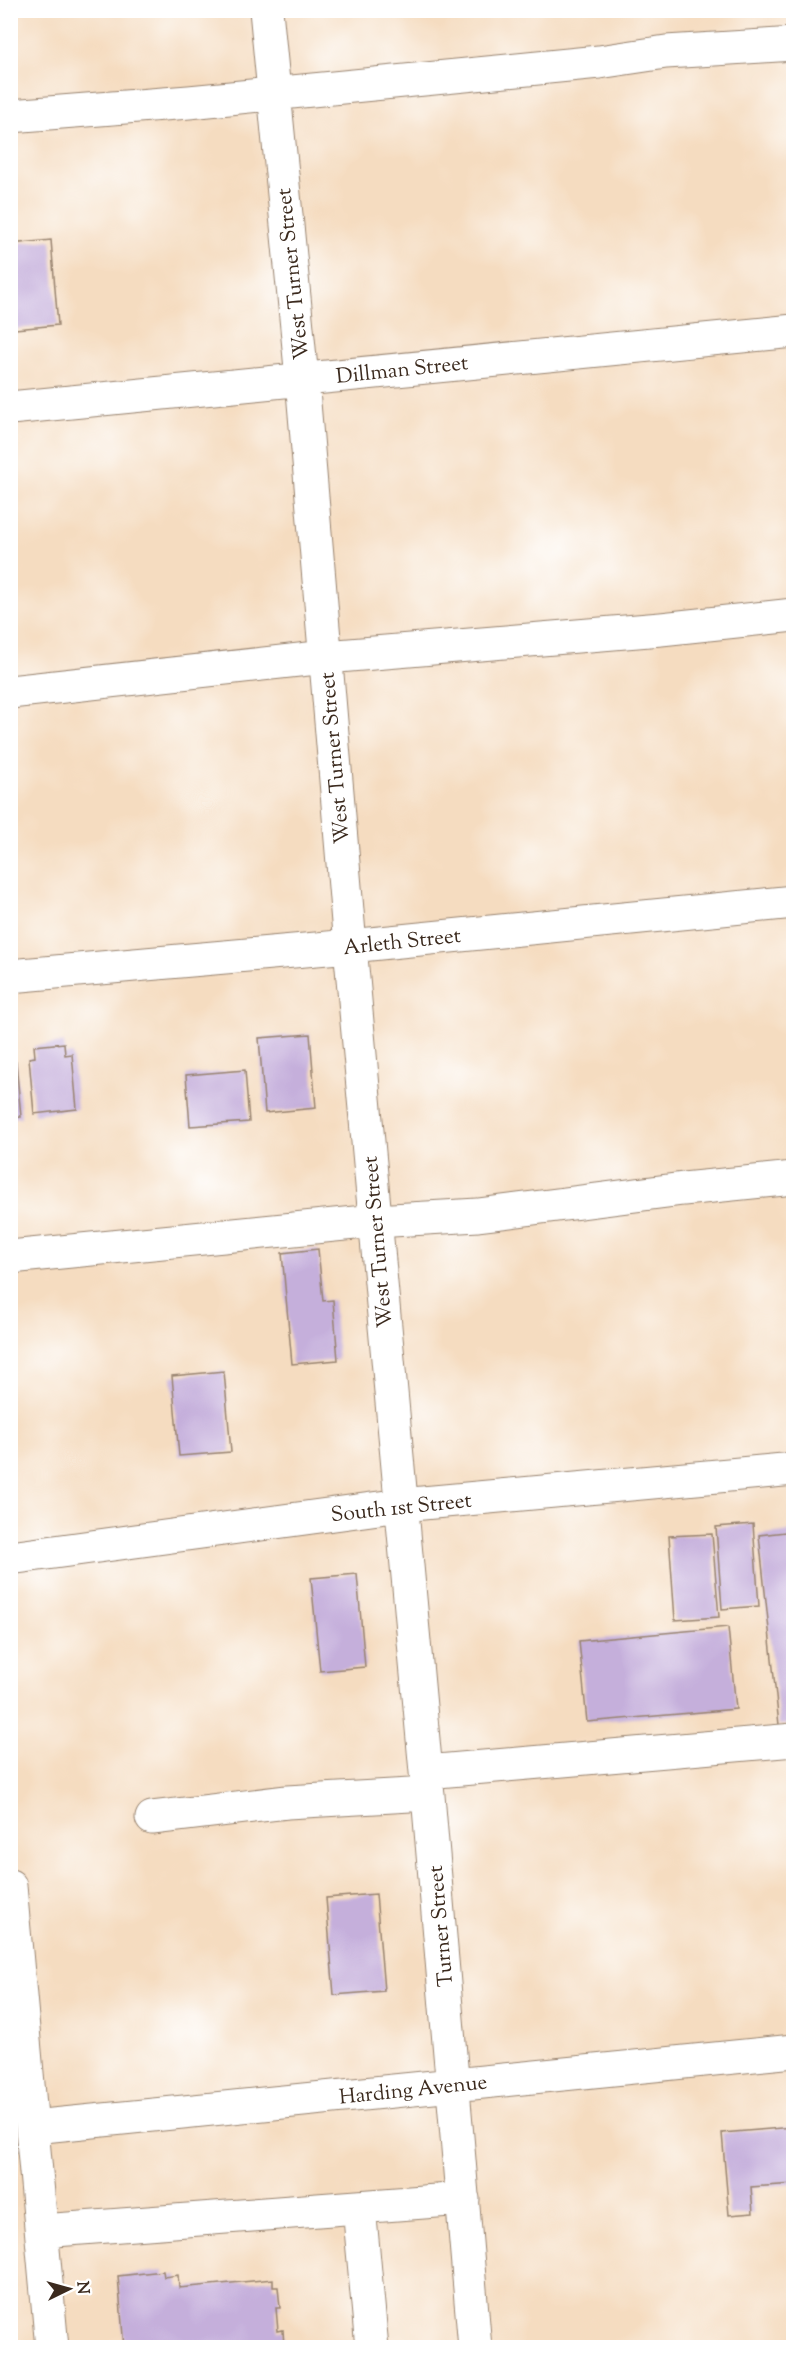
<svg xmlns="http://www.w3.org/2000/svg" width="804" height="2358" font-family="'Sorts Mill Goudy',serif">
	<rect width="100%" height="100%" fill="#fff"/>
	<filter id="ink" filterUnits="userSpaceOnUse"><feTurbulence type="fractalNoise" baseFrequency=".0167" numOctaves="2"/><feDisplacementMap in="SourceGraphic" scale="12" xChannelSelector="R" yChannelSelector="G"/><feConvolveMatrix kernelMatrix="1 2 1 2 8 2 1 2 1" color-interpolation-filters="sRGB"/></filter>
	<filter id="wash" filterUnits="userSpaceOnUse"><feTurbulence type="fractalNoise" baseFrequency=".008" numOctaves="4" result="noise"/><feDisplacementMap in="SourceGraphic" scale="24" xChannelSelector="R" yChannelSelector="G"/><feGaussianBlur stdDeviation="1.35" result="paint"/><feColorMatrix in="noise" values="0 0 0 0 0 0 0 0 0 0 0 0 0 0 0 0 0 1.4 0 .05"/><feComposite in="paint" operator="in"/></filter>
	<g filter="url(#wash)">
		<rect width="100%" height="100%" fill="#f5dcc0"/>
		<g id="blocks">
			<path fill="#c5afdb" d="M51,240L58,325L15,329L10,282V244Z
				M310,1034L316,1108L265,1113L259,1038Z
				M64,1043L65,1055L72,1054L77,1109L34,1114L29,1058L35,1057L34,1046Z
				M10,1062H16L21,1117L10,1118Z
				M245,1070L249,1122L190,1126L186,1075Z
				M318,1249L323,1301L333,1300L338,1360L292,1364L282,1253Z
				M224,1371L231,1452L179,1456L172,1376Z
				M753,1524L759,1606L722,1609L716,1527Z
				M794,1531V1724L779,1725L759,1535Z
				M712,1534L719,1617L675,1620L669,1536Z
				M357,1574L365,1667L320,1671L311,1578Z
				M728,1627L736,1709L587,1722L579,1641Z
				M376,1894L384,1991L334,1995L326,1898Z
				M794,2127V2184L751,2187L753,2213L729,2215L722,2133Z
				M163,2271L164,2277L178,2275L179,2288L273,2279V2287H278L280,2308H276L278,2331L283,2330L284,2348H124L118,2276Z"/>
		</g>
	</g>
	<g filter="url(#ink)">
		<use href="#blocks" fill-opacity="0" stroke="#98836f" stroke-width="1.5"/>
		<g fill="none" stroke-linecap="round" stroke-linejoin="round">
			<g stroke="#98836f" stroke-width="35">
				<path id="minor" d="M266,10L302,379L350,946L426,1772L475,2348
					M10,116L189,102L599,62L666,52L794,44
					M10,408L794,331
					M10,692L326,657L661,629L794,615
					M10,976L350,946L794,902
					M10,1257L375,1221L478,1215L683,1189L794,1178
					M10,1558L401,1505L794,1469
					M426,1772L794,1740
					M152,1818L287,1802L428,1794
					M10,1886L52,2348
					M33,2127L794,2051
					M359,2207L372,2348
					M42,2231L463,2199"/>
			</g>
			<use href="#minor" stroke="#fff" stroke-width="33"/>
		</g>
	</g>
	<g text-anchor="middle" stroke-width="5" stroke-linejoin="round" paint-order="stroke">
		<g font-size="21" fill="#3b2a1e" stroke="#fff">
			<text transform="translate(292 274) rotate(-96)" y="7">West Turner Street</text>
			<text transform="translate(402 369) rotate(-6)" y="7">Dillman Street</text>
			<text transform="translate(334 758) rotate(-95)" y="7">West Turner Street</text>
			<text transform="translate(402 941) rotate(-6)" y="7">Arleth Street</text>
			<text transform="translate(377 1242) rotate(-95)" y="7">West Turner Street</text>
			<text transform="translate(401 1507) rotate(-6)" y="7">South 1st Street</text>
			<text transform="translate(440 1926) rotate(-95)" y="7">Turner Street</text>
			<text transform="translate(413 2089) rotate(-6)" y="7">Harding Avenue</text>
		</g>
	</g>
	<rect width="804" height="2358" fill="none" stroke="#fff" stroke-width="36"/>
	<g transform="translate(69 2289) rotate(85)" stroke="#ffffff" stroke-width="4.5" paint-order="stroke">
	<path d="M0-4.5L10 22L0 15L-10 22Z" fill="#3b2a1e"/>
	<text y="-9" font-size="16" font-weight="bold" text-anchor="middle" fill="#3b2a1e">N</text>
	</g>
</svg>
